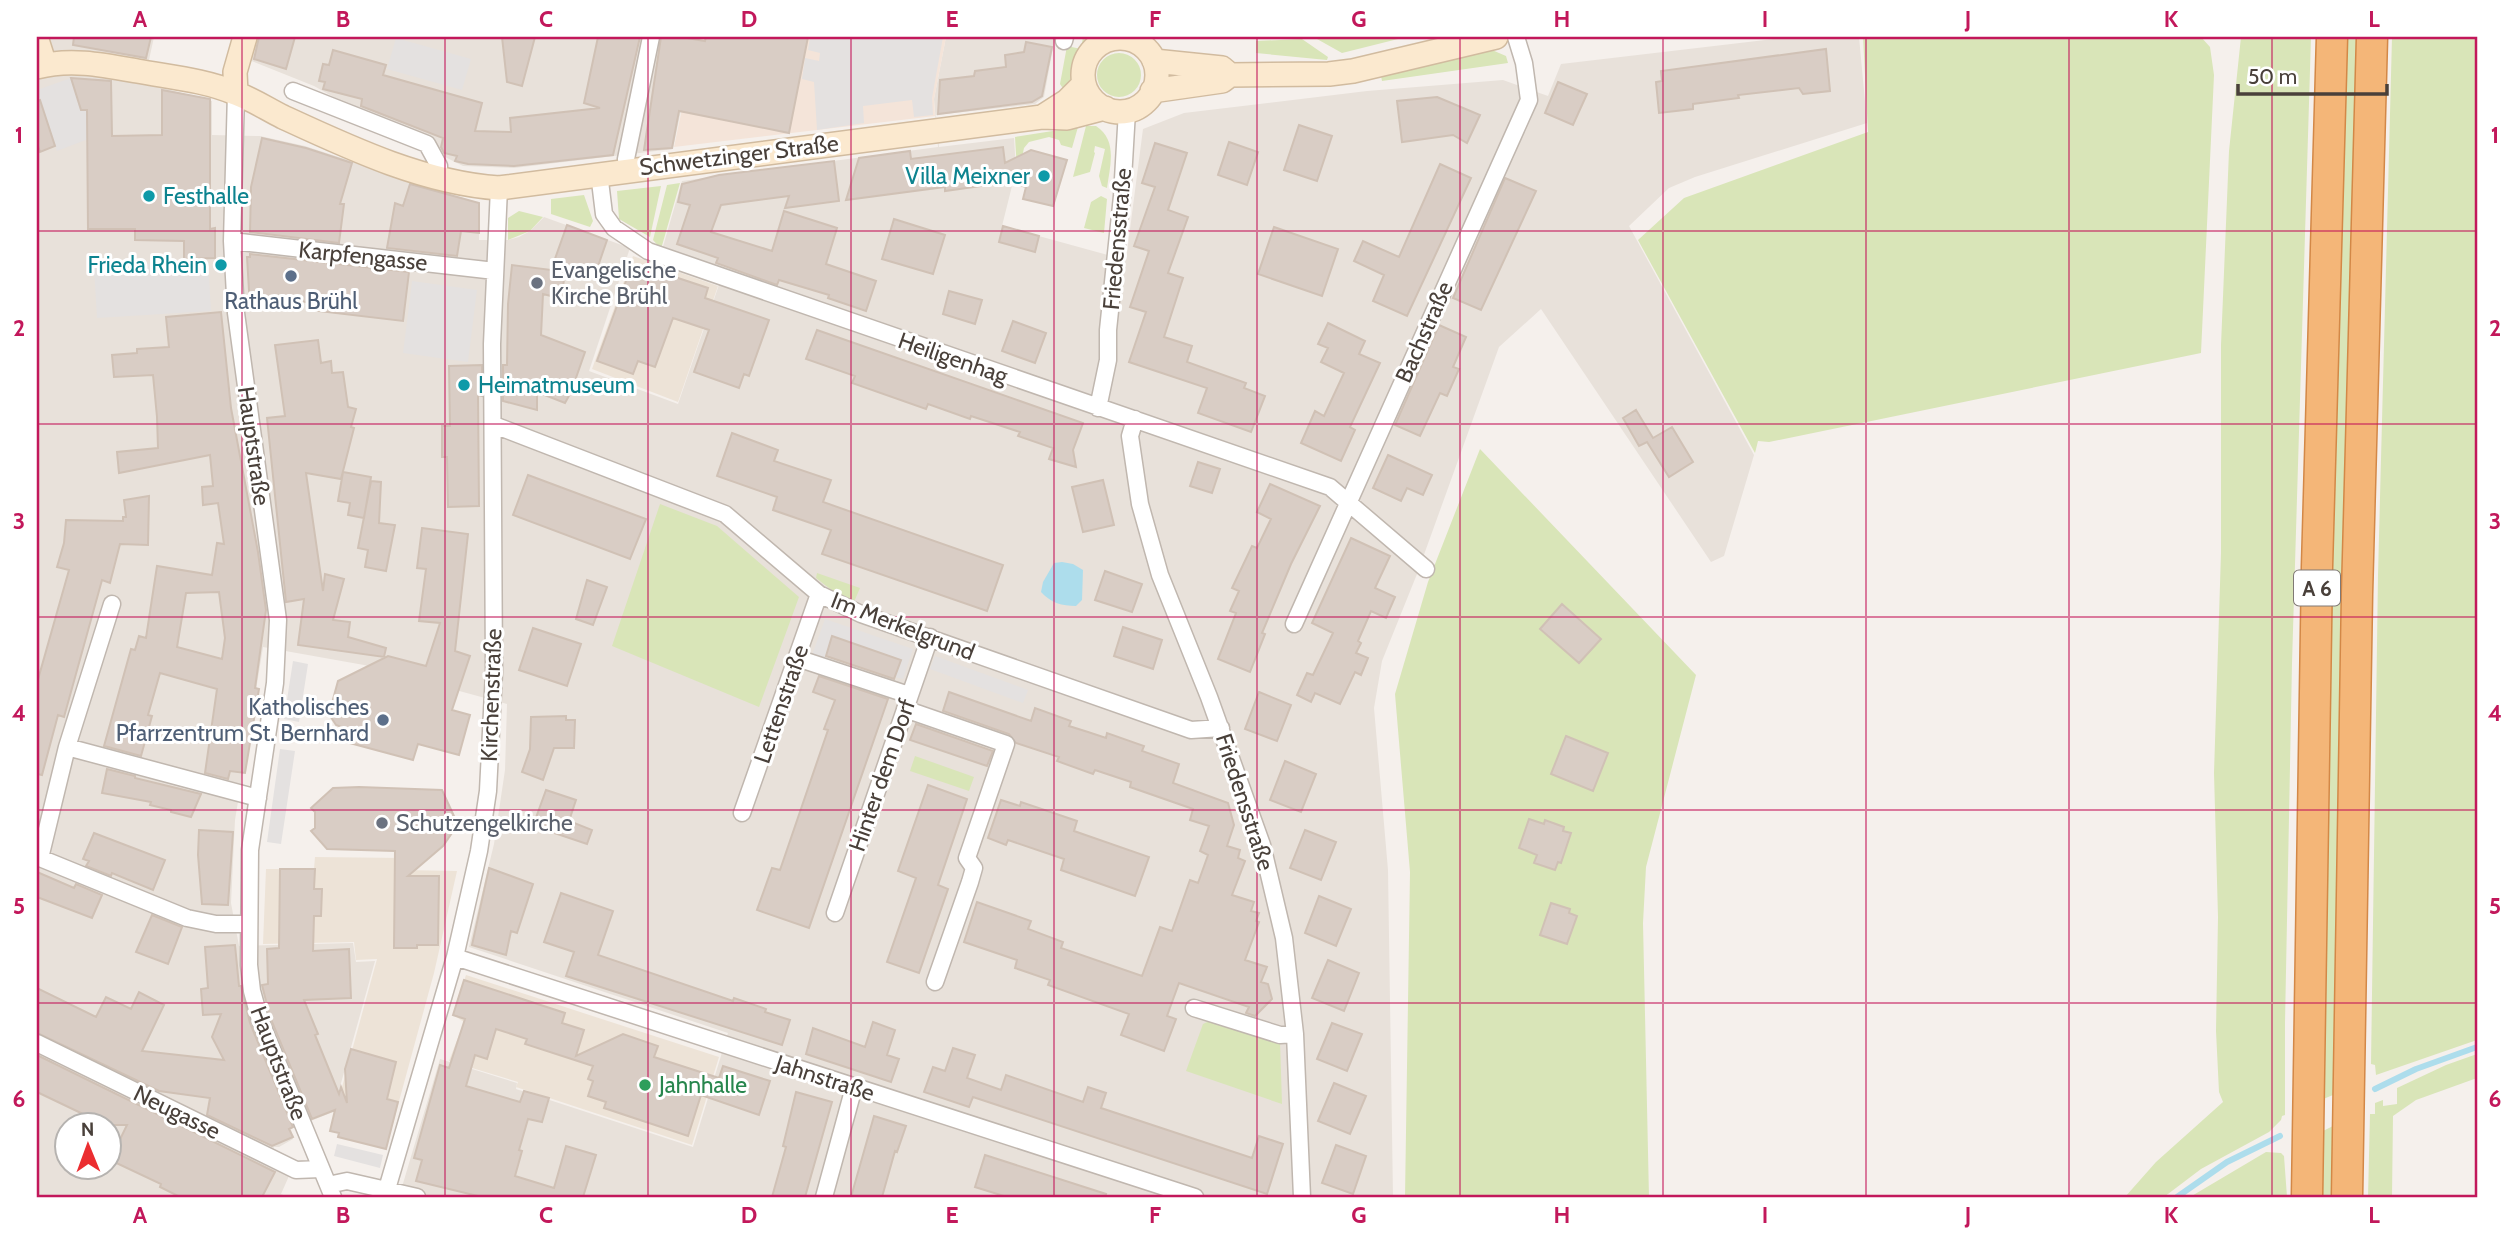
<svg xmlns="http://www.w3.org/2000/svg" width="2514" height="1234" font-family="Cabin,sans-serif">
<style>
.residential{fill:#e8e1da;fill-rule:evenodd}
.commercial{fill:#f4e4d9}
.education{fill:#ede3d7}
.green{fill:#d9e5b8}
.parking{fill:#e4e1e0}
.water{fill:#adddec}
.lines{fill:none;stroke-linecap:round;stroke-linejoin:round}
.stream{stroke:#adddec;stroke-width:6}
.building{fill:#d9cdc5;stroke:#d0c1b5;stroke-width:2;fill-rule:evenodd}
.street-casing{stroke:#c0b7af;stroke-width:19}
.secondary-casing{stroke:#d1bb9f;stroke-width:26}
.highway-casing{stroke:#d38847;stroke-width:33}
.street{stroke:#fff;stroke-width:16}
.secondary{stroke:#fbe9cf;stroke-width:23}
.highway{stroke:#f4b678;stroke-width:30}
.grid{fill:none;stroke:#c2185b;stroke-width:2;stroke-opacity:0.55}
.culture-dot{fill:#0f9aa8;stroke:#fff;stroke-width:2.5}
.service-dot{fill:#5c6f8a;stroke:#fff;stroke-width:2.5}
.worship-dot{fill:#6b7280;stroke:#fff;stroke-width:2.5}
.leisure-dot{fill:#2e9e5b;stroke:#fff;stroke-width:2.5}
.labels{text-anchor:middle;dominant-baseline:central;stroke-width:6;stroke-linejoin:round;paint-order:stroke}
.shield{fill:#fff;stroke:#807975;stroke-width:2}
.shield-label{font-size:21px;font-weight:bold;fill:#49403a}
.street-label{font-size:23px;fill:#49403a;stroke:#fff}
.culture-label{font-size:23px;fill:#0d838f;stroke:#fff;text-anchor:end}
.worship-label{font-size:23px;fill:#5b616d;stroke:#fff;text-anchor:start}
.service-label{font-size:23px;fill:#4e5e75;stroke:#fff}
.leisure-label{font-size:23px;fill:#27864d;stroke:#fff;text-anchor:start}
.neatline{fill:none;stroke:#c2185b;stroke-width:2.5}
.grid-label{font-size:23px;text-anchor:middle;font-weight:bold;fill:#c2185b}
</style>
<rect width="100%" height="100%" fill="#f5f0ec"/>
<path class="residential" d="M37 37H154L144 83 212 101V135L260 136 305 146 479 203V240H508L519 237 530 231 544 217 630 248 589 371 678 404 723 273 662 250 682 181 938 147 934 99 946 37H1055L1044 97 1035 104 936 115 939 147 1014 138 1016 170 1002 226 1126 260 1143 129 1184 113 1367 91 1503 80 1548 96 1561 64 1790 37H1859L1867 123 1695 177 1669 188 1629 226 1754 455 1724 556 1711 562 1541 309 1499 347 1417 574 1382 661 1374 708 1388 870 1393 1197H399L440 1059 517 1083 516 1089 693 1147 728 1033 469 947 494 844 505 770 507 704 364 665 263 647 235 820 231 903 239 946 353 943 356 962 375 961 333 1112 291 1129 293 1139 279 1147H274L268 1163 289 1176 281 1194 288 1197H37ZM66 1126H108V1168H66Z
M255 37H696L673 149 514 168 463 166 441 155 436 142 371 118 314 86 249 60Z"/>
<path class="commercial" d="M697 37H946L934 99 935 116 674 147Z"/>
<path class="education" d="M633 256 718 286 678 402 592 369Z
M315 857 403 858V870L457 871 434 973 386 1149 338 1137 339 1133 330 1131 377 959 356 960 354 942 263 944 266 869H314Z
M466 975 719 1057 692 1145 516 1087 518 1082 449 1061 464 1022 453 1015Z"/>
<path class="green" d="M1083 37H1095C1073 52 1079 71 1064 90L1060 84 1067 46 1081 49Z
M1317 37H1406L1342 53 1317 39Z
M1863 37H2201L2210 47 2214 75 2201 353 1769 442 1758 441 1755 453 1638 240 1684 198 1868 132Z
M2241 37H2311L2292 663 2285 1023V1115L2282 1116 2281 1120 2269 1132 2201 1169 2164 1197H2125L2156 1162 2223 1102 2219 1092 2216 1031 2218 917 2214 773 2221 553V345L2229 151Z
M2345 37H2357L2344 510 2333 1095 2321 1100 2331 555Z
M2392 37H2477V1040L2376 1075 2375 1065 2371 1064 2378 575Z
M1302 39 1328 57 1327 60 1256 53V41Z
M1492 50 1506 56 1508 63 1382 81 1381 76Z
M1097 75a22 22 0 1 1 44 0a22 22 0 1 1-44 0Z
M1086 126H1096C1118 140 1110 166 1107 188L1102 186 1099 176 1105 149 1095 146 1094 152 1095 153 1090 172 1073 177Z
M1078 127 1072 148 1061 145 1059 140 1049 137 1029 142 1024 148 1019 171 1017 170 1015 137Z
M680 183 661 249 653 240 667 185Z
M661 186 650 237 619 219 617 191Z
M584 195 593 221 590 227 551 214V199Z
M1101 196 1107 199 1104 233 1084 228 1091 202Z
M519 211 543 217 530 231 508 240V218Z
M1480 449 1696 675 1646 867 1643 923 1649 1197H1405L1410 872 1395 694 1428 582Z
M660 504 717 526 799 597 759 707 612 646Z
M817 573 860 588 854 602 834 592 816 578Z
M915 756 974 777 969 791 910 771Z
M1216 1018 1280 1041 1282 1104 1186 1071 1203 1024Z
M2477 1054V1078L2416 1100 2393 1116 2392 1197H2368L2370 1114H2375V1103L2383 1100V1106L2397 1104V1088L2446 1065Z
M2333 1126 2332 1197H2321V1132Z
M2266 1152 2281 1153 2284 1156 2287 1197H2190Z"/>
<path class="parking" d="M810 37H943L932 98 933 115 914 117 912 100 863 106 864 123 817 130 814 82 802 79 805 58 819 61 820 53 808 50Z
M396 38 471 59 462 90 387 69Z
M71 78 81 110H87L88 139 57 151 37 90Z
M208 260 211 311 97 318 94 267Z
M412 281 477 290 468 362 403 353Z
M825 619 913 649 903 679 895 677 900 660 832 636 823 662 811 658Z
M935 656 1028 690 1023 703 930 669Z
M293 661 308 664 299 722 284 719Z
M280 749 295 751 281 844 267 842Z
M337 1144 383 1155 380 1168 334 1156Z"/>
<path class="water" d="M1062 562 1073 564 1083 570 1082 600 1076 606C1062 606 1051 603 1041 592L1043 582 1054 563Z"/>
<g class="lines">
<path class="stream" d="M2375 1089 2416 1069 2477 1047
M2177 1197 2227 1162 2280 1136"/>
</g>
<path class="building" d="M74 37H151L146 58 73 45Z
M259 37H295L286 69 254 59Z
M502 37H535L522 86 507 82Z
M598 37H640L613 155 514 166 468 164 455 161 457 156 444 153 441 147 443 138 361 106 362 99 323 89 325 82 319 81 323 64 329 65 333 50 386 65 383 75 482 103 475 131 511 132 510 118 600 108 584 103Z
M661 37H681L705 41 706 37H808L789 133 679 111 672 148 644 150Z
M1026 42 1052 47 1042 96 1032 102 938 114 940 80 974 76 975 71 1006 67 1005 55 1024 52Z
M1826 49 1830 91 1803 94 1799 88 1738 95 1739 98 1693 104V109L1659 113 1656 82 1662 81 1661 71Z
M71 78 111 81 112 136 162 135V90L210 99V229L215 228V258L184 259V241L135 240V229H88L87 110H81Z
M1558 82 1587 94 1573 125 1545 113Z
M1437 97 1480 115 1467 143 1453 135 1402 142 1397 101Z
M40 100 55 146 40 152 37 143V101Z
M1299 125 1332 136 1317 181 1284 170Z
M262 138 306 148 352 163 340 204H344L339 243 250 232 251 187Z
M1229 142 1258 152 1247 185 1218 175Z
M1155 143 1187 153 1168 210 1188 217 1168 273 1183 278 1164 337 1192 346 1187 362 1246 383 1244 388 1265 396 1251 432 1198 413 1207 388 1129 362 1146 312 1130 307 1149 251 1134 246 1155 187 1142 183Z
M1003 147 1005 163 1031 150 1067 160 1053 206 1023 199 1026 187 1009 182 945 191V187L846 200 859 158 910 151 911 159Z
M834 161 839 201 785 208 789 196 721 205 711 232 772 251 784 211 837 228 826 264 876 281 866 311 828 298 829 295 779 280 777 285 716 263 718 258 677 244 690 205 678 202 682 184 719 175Z
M1440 164 1471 178 1407 316 1373 301 1384 275 1354 261 1363 241 1399 257Z
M1505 178 1536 191 1481 310 1453 298Z
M410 184 479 203V233L461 231 457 256 387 248 395 203 403 206Z
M894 219 945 235 933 274 882 259Z
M567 225 607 240 594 278 579 273 578 277 565 273 562 293H552L551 296 543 294 541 335 585 352 571 392 565 403 537 392V410L503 401V365H507L508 304 512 265 551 270Z
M1003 226 1039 236 1035 252 999 242Z
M1274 227 1338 249 1322 296 1258 274Z
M250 254 409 272 403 321 318 311 319 304 286 299 285 305 250 307 247 257H250Z
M630 270 651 278 654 270 708 288 705 298 769 320 749 376 744 374 739 388 694 372 709 330 673 318 655 367 638 361 633 374 597 361Z
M949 291 982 300 975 324 943 314Z
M221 312 231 408 258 552 266 610 255 688 259 689 245 773 230 771 228 779 205 773 217 689 160 673 148 715 152 716 141 756 104 746 131 649 135 650 139 636 146 638 157 566 212 575 217 543 224 544 218 503 203 505 202 487 213 486 210 455 119 473 117 452 158 448 157 417 153 375 114 377 112 355 137 353V349L169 347 166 317ZM219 592 225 638 222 659 177 647 186 593Z
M1013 321 1046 333 1035 363 1002 351Z
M1328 323 1365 341 1359 354 1380 363 1350 427 1355 430 1341 461 1301 443 1315 411 1324 416 1344 373 1321 362 1328 348 1318 344Z
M1439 325 1466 337 1453 367 1459 369 1447 396 1440 393 1420 436 1395 425Z
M817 330 1083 423 1073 450 1076 467 1049 459 1053 448 1018 436 1020 432 971 416 970 419 928 404 926 409 852 383 855 376 806 359Z
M318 340 321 363 331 361 332 373 343 372 348 407 356 409 351 427 354 428 341 479 306 473 323 591 325 574 344 579 333 620 350 622 348 637 386 648 384 657 298 645 304 599 286 602 267 418 285 416 275 345Z
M482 365V396L478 395 479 506 448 507 447 457H442V426H450L449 366Z
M1636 410 1653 438 1672 427 1693 462 1669 477 1647 442 1639 446 1623 418Z
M732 433 778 450 774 461 831 480 823 502 1003 565 987 611 822 554 831 530 773 510 777 497 717 476Z
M1388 455 1432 475 1423 495 1407 488 1401 501 1373 488Z
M1198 462 1220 469 1212 493 1190 486Z
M343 472 371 477 364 518 348 515 350 503 338 501Z
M528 475 646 519 630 559 513 515Z
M1103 480 1114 525 1083 532 1072 487Z
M371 481 381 482 379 523 395 525 386 571 365 567 368 550 358 548Z
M1270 484 1320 506 1291 564 1262 633 1265 634 1250 672 1218 659 1236 613 1230 611 1239 591 1232 588 1252 546 1257 548 1271 519 1257 512Z
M149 496 148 545 120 544 110 583 102 580 64 717 58 715 42 775 37 774V683L69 570 57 567 64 543 66 520 123 521V517H126L124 500Z
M422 528 468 534 455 651 470 656 452 710 470 715 459 755 418 744 413 760 346 742 350 730 336 725 329 714 338 681 388 656 426 666 440 623 419 621 426 569 417 568Z
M1351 538 1390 556 1375 588 1395 597 1386 618 1371 611 1358 641 1361 643 1356 653 1368 658 1361 675 1355 672 1340 704 1315 693 1311 702 1297 695 1307 673 1313 675 1333 633 1312 623Z
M1105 571 1142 584 1132 612 1095 600Z
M587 580 607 587 593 625 576 619Z
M1562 604 1601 639 1579 663 1540 629Z
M1123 627 1162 640 1153 669 1114 656Z
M533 628 581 644 567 686 519 670Z
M832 636 901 660 894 679 826 656Z
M819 676 888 699 809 928 757 910 772 868 780 870 828 730 824 729 835 700 813 692Z
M949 692 1031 721 1035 708 1071 721 1069 726 1088 732 1106 738 1107 733 1144 746 1142 751 1179 764 1173 783 1228 803 1234 825 1227 846 1240 850 1238 858 1245 861 1232 895 1254 902 1251 911 1259 913 1256 921 1259 922 1245 960 1267 967 1261 982 1268 984 1272 999 1255 1016 1246 1013 1249 1007 1179 983 1167 1016 1176 1019 1164 1051 1121 1035 1129 1014 1048 985 1050 980 1015 968 1017 960 964 942 977 902 1031 921 1028 929 1063 942 1061 948 1142 976 1160 927 1172 931 1190 880 1198 883 1208 855 1200 851 1209 826 1190 820 1193 809 1130 787 1131 782 1095 770 1093 774 1057 761 1059 757 1016 743 1009 734 943 711Z
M1259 692 1291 705 1277 741 1245 729Z
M566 716V720H575L574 748H554L543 780 522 772 530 749 531 717Z
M916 724 993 751 987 766 910 740Z
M1566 736 1608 753 1593 791 1551 774Z
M1285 761 1316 774 1301 812 1270 800Z
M107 769 135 776V778L201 794 191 817 171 812V810L150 805 151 802 102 793Z
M928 785 967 799 938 885 948 889 919 973 887 962 916 878 898 871Z
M359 787 442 790 454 816 443 822 454 830 443 846 408 876H439L438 945H417V948H394L395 851 327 849 311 831 315 828V812L311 808 333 788Z
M546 790 576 800 569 821 592 830 587 844 533 826Z
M1001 800 1020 806 1021 802 1077 821 1074 831 1149 857 1135 896 1061 870 1064 859 1008 840 1006 845 988 838Z
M1529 819 1544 824 1545 820 1564 827 1563 831 1571 833 1561 863 1558 862 1555 870 1534 863 1537 855 1519 848Z
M199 830 233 832 228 905 202 904 198 855Z
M1305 830 1336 842 1321 880 1290 868Z
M94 833 165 860 153 890 112 873 111 876 86 866 89 861 83 859Z
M489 868 533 884 517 933 511 931 506 955 472 945Z
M280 869H315L314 889H322L321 916H314L313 951 349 949 351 998 304 1000 318 1034 315 1035 339 1094 341 1087 347 1103 345 1069 351 1049 396 1062 387 1099 398 1102 386 1149 338 1137 339 1133 330 1131 335 1110 312 1119 270 1017 262 985 268 984 267 949 279 948Z
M37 872 74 888 76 884 102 895 92 918 37 897Z
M561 893 613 911 598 955 733 1001 734 998 766 1009 765 1012 790 1020 782 1045 566 976 574 952 544 942Z
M1319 896 1351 909 1336 946 1305 933Z
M1551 903 1570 909 1569 913 1577 916 1567 944 1540 935Z
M152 915 182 927 168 964 136 952Z
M235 945 239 986H241L250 1023 293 1127 289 1129 293 1137 272 1146 207 1115 210 1098 159 1091 37 1033V988L96 1017 106 997 131 1009 139 992 164 1005 142 1051 224 1060 212 1037 221 1014 203 1015 201 989 208 988 205 947Z
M1328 960 1359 973 1344 1011 1312 998Z
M464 980 565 1013 562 1023 584 1030 576 1056 623 1034 658 1046 654 1057 719 1078 723 1066 770 1081 759 1115 701 1095 688 1136 604 1108 606 1102 588 1096 593 1081 588 1079 593 1066 525 1044 527 1039 496 1029 487 1059 475 1055 466 1086 520 1102 524 1091 549 1098 542 1122 528 1119 519 1150 522 1151 515 1176 554 1188 566 1146 596 1155 583 1197H482L416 1181 422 1160 414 1158 440 1065 449 1068 465 1019 453 1015Z
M873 1022 895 1030 887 1055 899 1059 891 1082 806 1054 813 1028 865 1047Z
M1332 1023 1362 1034 1347 1071 1317 1059Z
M953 1048 975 1055 967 1078 1001 1090 1006 1075 1083 1102 1088 1087 1106 1093 1101 1108 1252 1158 1259 1136 1283 1144 1267 1194 973 1097 969 1107 924 1092 933 1067 945 1071Z
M37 1055 275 1172 262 1197H180L160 1187 161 1184 110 1160 127 1125H77L83 1114 37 1092Z
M1334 1083 1366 1096 1350 1134 1318 1121Z
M796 1092 832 1102 805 1197H772L786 1147 783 1146Z
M874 1116 906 1126 897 1152 895 1151 882 1197H851Z
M1336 1145 1366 1156 1353 1194 1322 1183Z
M985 1155 1106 1194 1105 1197H1007L975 1187Z"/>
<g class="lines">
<g class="street-casing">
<path id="street" d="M1142 37V46
M1119 38 1120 37
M1064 41 1065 37
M293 91 427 144 439 166 438 177
M236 93 232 241 236 313 278 620 275 683 250 850 249 965 252 991 260 1020 333 1197
M627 169 626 159 651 37
M599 173 604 214 614 228 648 251 1330 487 1426 569
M232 241 495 271
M1098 408 1108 360V330L1122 196 1127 111
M1135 419 1130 436 1140 504 1160 575 1209 697 1262 845 1284 938 1295 1034 1302 1197
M494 425 725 514 819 594 861 614 1191 730 1221 728
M1294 624 1529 100 1524 63 1516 37
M797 658 909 695
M905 709 1006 744 967 858 974 868 970 882 935 982
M67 747 112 604
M742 813 819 594
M835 913 930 637
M248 924H216L187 918 40 858 67 747 258 798
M455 957 1195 1197
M1194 1008 1280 1035 1295 1034
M37 1043 296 1170 321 1169
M328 1185 347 1181 417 1197
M387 1189 455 957 479 851 488 791 494 672 492 344 499 188
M824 1197 854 1087"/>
</g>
<g class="secondary-casing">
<path id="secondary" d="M1083 75a37 37 0 1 1 74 0a37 37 0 1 1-74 0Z
M37 40 45 65
M1154 61 1222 68 1229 74
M37 67C70 58 104 65 137 71 169 77 205 80 235 93 252 99 267 109 283 117 350 148 424 183 499 188L1042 117 1067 118 1105 108
M1152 91 1222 81 1230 75 1329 74 1353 71 1496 37
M236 93 235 72 245 37
M1042 117 1067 101 1084 84"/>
</g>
<g class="highway-casing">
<path id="highway" d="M2307 1197 2317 567 2332 37
M2347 1197 2357 594 2372 37"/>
</g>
<use href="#street" class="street"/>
<use href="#secondary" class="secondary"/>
<use href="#highway" class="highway"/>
</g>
<path class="grid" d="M242 37V1197M445 37V1197M648 37V1197M851 37V1197M1054 37V1197M1257 37V1197M1460 37V1197M1663 37V1197M1866 37V1197M2069 37V1197M2272 37V1197M37 231H2477M37 424H2477M37 617H2477M37 810H2477M37 1003H2477"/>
<g class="culture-dot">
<circle cx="1044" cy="176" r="7"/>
<circle cx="149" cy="196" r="7"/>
<circle cx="221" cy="265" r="7"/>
<circle cx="464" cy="385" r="7"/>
</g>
<g class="service-dot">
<circle cx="291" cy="276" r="7"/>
<circle cx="383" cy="720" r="7"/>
</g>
<g class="worship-dot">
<circle cx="537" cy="283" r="7"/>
<circle cx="382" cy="823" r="7"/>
</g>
<circle class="leisure-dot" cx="645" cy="1085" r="7"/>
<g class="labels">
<rect class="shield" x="2294" y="570.5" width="46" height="35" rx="5"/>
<g class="shield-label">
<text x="2317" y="588">A 6</text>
</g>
<g class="street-label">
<text transform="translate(739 155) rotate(-7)">Schwetzinger Straße</text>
<text transform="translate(1117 239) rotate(-85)">Friedensstraße</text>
<text transform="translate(363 256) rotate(6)">Karpfengasse</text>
<text transform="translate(1424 332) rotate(-66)">Bachstraße</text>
<text transform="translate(953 358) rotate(19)">Heiligenhag</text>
<text transform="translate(254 446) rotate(82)">Hauptstraße</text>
<text transform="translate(903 626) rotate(21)">Im Merkelgrund</text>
<text transform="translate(491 695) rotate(-88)">Kirchenstraße</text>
<text transform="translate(781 704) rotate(-71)">Lettenstraße</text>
<text transform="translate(882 775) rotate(-71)">Hinter dem Dorf</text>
<text transform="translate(1245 802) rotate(72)">Friedensstraße</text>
<text transform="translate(279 1063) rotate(69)">Hauptstraße</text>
<text transform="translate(825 1078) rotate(18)">Jahnstraße</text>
<text transform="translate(177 1112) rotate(26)">Neugasse</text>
</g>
<g class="culture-label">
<text x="1030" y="176">Villa Meixner</text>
<text x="163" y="196" text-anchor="start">Festhalle</text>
<text x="207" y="265">Frieda Rhein</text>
<text x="478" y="385" text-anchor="start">Heimatmuseum</text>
</g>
<g class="worship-label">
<text x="551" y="270">Evangelische<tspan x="551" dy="26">Kirche Brühl</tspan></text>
<text x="396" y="823">Schutzengelkirche</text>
</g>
<g class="service-label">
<text x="291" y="301">Rathaus Brühl</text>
<text x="369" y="707" text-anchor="end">Katholisches<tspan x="369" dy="26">Pfarrzentrum St. Bernhard</tspan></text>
</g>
<g class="leisure-label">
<text x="659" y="1085">Jahnhalle</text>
</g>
</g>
<rect width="2514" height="1234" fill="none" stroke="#ffffff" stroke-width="77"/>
<g transform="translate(88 1146) rotate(359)"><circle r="33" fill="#ffffff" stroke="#b6b3b0" stroke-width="2"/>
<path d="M0-5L12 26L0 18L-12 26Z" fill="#eb2d30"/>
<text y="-10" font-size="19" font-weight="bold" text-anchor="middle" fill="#49403a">N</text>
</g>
<path d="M2238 84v10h149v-10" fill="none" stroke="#49403a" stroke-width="3.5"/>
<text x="2248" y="84" font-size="21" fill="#49403a" stroke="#ffffff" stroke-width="5" paint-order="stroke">50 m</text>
<rect x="38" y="38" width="2438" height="1158" class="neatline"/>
<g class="grid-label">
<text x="140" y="27">A</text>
<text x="343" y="27">B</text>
<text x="546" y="27">C</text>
<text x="749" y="27">D</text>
<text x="952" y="27">E</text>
<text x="1155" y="27">F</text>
<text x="1359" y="27">G</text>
<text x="1562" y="27">H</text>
<text x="1765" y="27">I</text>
<text x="1968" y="27">J</text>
<text x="2171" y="27">K</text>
<text x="2374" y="27">L</text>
<text x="19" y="143">1</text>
<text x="2495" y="143">1</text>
<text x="19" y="336">2</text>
<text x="2495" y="336">2</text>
<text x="19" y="529">3</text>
<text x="2495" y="529">3</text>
<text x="19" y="721">4</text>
<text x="2495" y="721">4</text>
<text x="19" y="914">5</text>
<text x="2495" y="914">5</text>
<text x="19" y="1107">6</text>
<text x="2495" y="1107">6</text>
<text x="140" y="1223">A</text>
<text x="343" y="1223">B</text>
<text x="546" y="1223">C</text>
<text x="749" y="1223">D</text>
<text x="952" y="1223">E</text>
<text x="1155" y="1223">F</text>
<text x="1359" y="1223">G</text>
<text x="1562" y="1223">H</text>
<text x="1765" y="1223">I</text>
<text x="1968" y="1223">J</text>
<text x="2171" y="1223">K</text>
<text x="2374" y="1223">L</text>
</g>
</svg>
